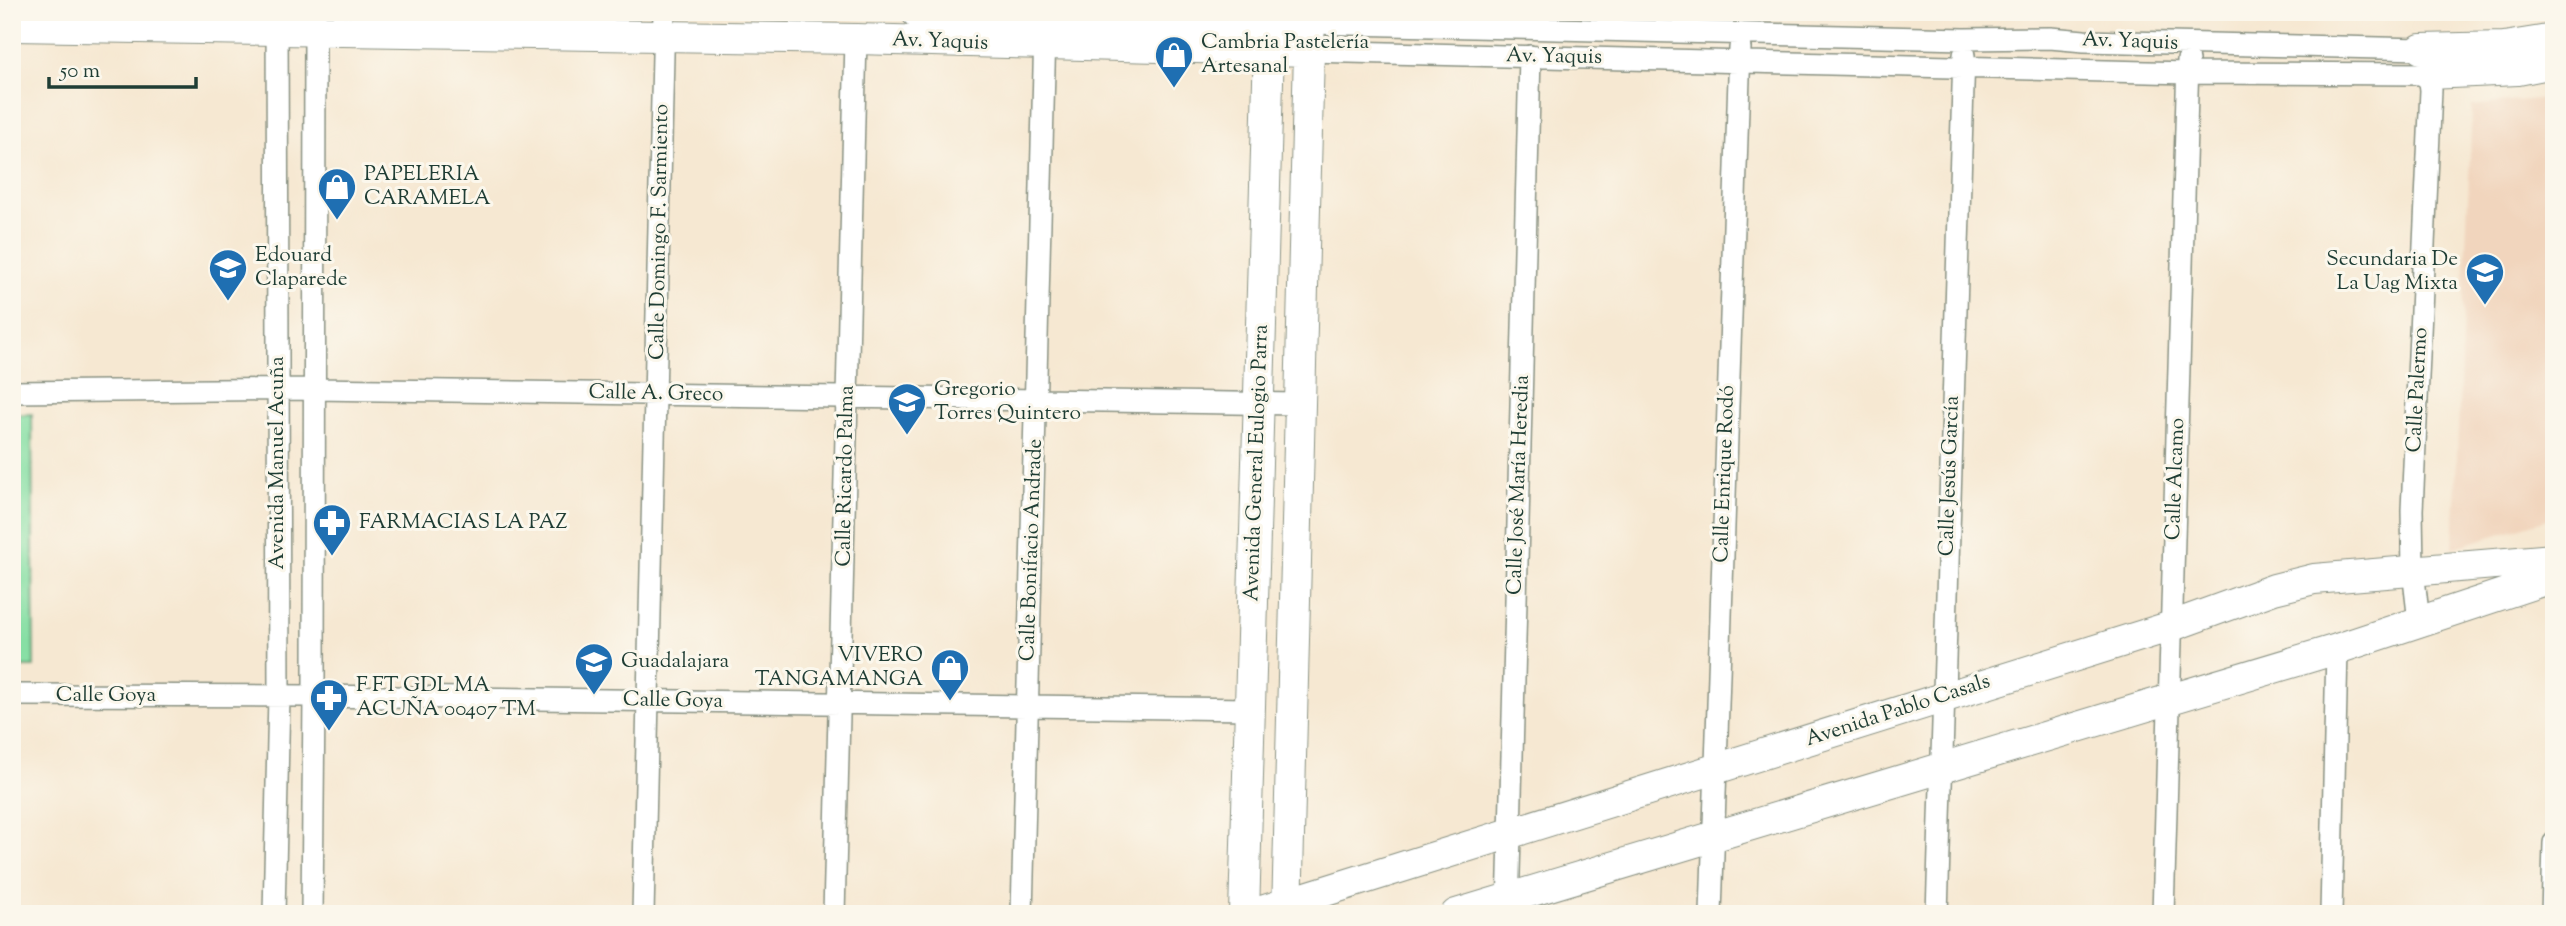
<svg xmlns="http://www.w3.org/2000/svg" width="2566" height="926" font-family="'Sorts Mill Goudy',serif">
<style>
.built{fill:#f1d5bd}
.green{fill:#87dfa4;stroke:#538e6c;stroke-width:2}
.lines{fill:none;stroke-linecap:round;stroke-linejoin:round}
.street-casing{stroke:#8a9283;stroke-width:24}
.secondary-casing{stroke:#8a9283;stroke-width:32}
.street{stroke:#fff;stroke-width:21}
.secondary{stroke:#fff;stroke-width:30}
.labels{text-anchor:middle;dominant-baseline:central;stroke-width:6;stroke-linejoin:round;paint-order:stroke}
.street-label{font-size:21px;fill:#1f3d34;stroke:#fbf7ec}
.poi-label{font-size:21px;fill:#1f3d34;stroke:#fbf7ec;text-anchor:start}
</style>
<rect width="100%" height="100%" fill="#fbf7ec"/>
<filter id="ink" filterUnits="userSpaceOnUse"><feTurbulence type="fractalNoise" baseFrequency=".0143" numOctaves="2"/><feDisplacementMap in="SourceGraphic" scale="14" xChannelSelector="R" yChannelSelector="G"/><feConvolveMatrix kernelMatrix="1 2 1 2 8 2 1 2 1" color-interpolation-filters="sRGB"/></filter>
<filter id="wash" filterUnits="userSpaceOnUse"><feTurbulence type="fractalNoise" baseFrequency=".00686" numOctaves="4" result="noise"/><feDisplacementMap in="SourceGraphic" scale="28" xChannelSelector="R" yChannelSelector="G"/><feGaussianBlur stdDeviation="1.57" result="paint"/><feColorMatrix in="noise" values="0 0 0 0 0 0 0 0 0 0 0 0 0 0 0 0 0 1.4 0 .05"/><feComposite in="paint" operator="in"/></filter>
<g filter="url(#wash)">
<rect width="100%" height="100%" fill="#f6e8d2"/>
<path class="built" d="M2554 97V517L2453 548 2472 106Z"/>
<path class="green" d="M32 414 34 667H12V415Z"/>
</g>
<g filter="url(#ink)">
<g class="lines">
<g class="street-casing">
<path id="street" d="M1310 23 1964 39 2050 38 2084 41 2421 49
M1309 51 2188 73 2429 74 2431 90 2412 510 2413 570 2419 622
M12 392 314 389 1300 404
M12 695 314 696 1250 709
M1508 912 1530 56
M274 914 279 696 277 12
M312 914 314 696 315 12
M643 914 664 12
M834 914 856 39
M1022 914 1045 31
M1711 914 1740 48
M1937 914 1964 55
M2163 914 2188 60
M2331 914 2337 649
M2552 914 2554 843"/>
</g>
<g class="secondary-casing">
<path id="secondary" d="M916 12 1288 23
M12 26 856 39 1309 51
M2421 49 2504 47 2554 39
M2429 74 2518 70 2554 63
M1244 914 1270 12
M1252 914 2172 626 2274 589 2314 579 2554 559
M1287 914 1310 12
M1456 914 2337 649 2554 577"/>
</g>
<use href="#street" class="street"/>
<use href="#secondary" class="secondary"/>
</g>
</g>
<defs>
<g id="shop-pin" transform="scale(2.0125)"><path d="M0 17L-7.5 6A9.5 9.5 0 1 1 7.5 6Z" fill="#1f6fb2" stroke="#fbf7ec"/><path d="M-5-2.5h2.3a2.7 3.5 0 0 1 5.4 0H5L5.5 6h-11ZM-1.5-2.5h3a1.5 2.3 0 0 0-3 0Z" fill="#fff"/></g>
<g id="school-pin" transform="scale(2.0125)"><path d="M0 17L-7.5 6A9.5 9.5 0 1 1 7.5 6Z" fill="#1f6fb2" stroke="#fbf7ec"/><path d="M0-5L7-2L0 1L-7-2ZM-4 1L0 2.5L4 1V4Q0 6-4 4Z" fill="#fff"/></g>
<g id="pharmacy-pin" transform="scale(2.0125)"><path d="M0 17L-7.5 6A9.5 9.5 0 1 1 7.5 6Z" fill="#1f6fb2" stroke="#fbf7ec"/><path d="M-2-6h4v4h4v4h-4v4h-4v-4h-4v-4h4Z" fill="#fff"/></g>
</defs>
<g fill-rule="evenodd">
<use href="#shop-pin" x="1174" y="55"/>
<use href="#shop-pin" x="337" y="187"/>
<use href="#school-pin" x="228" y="268"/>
<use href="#school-pin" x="2485" y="272"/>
<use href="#school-pin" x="907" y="402"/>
<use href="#pharmacy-pin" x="332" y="523"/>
<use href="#school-pin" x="594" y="662"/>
<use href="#shop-pin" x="950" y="668"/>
<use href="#pharmacy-pin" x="329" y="698"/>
</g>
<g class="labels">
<g class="street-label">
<text transform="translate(940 42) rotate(2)">Av. Yaquis</text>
<text transform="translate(2130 42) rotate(2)">Av. Yaquis</text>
<text transform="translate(1554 57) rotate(1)">Av. Yaquis</text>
<text transform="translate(660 232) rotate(-89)">Calle Domingo F. Sarmiento</text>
<text transform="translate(2418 390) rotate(-87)">Calle Palermo</text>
<text transform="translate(656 394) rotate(1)">Calle A. Greco</text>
<text transform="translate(278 463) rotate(-90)">Avenida Manuel Acuña</text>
<text transform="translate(1257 463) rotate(-88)">Avenida General Eulogio Parra</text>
<text transform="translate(1725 474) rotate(-88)">Calle Enrique Rodó</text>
<text transform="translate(846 476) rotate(-89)">Calle Ricardo Palma</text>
<text transform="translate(1950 476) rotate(-88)">Calle Jesús García</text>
<text transform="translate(2176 479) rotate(-88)">Calle Alcamo</text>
<text transform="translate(1519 485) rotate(-88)">Calle José María Heredia</text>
<text transform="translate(1032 550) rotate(-88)">Calle Bonifacio Andrade</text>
<text x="106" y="696">Calle Goya</text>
<text transform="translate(673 701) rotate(1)">Calle Goya</text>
<text transform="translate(1898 711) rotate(-18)">Avenida Pablo Casals</text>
</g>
<g class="poi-label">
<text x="1201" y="43">Cambria Pastelería<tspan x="1201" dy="24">Artesanal</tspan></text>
<text x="364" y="175">PAPELERIA<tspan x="364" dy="24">CARAMELA</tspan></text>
<text x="255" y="256">Edouard<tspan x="255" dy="24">Claparede</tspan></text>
<text x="2458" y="260" text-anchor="end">Secundaria De<tspan x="2458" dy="24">La Uag Mixta</tspan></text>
<text x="934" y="390">Gregorio<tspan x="934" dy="24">Torres Quintero</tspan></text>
<text x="359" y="523">FARMACIAS LA PAZ</text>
<text x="923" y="656" text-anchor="end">VIVERO<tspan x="923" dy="24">TANGAMANGA</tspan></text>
<text x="621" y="662">Guadalajara</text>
<text x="356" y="686">F FT GDL MA<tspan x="356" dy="24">ACUÑA 00407 TM</tspan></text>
</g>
</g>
<rect width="2566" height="926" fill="none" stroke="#fbf7ec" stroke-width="42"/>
<path d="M49 77v10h147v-10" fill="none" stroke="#1f3d34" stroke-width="3.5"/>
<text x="60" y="77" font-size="21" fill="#1f3d34" stroke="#fbf7ec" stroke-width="5" paint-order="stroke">50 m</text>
</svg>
